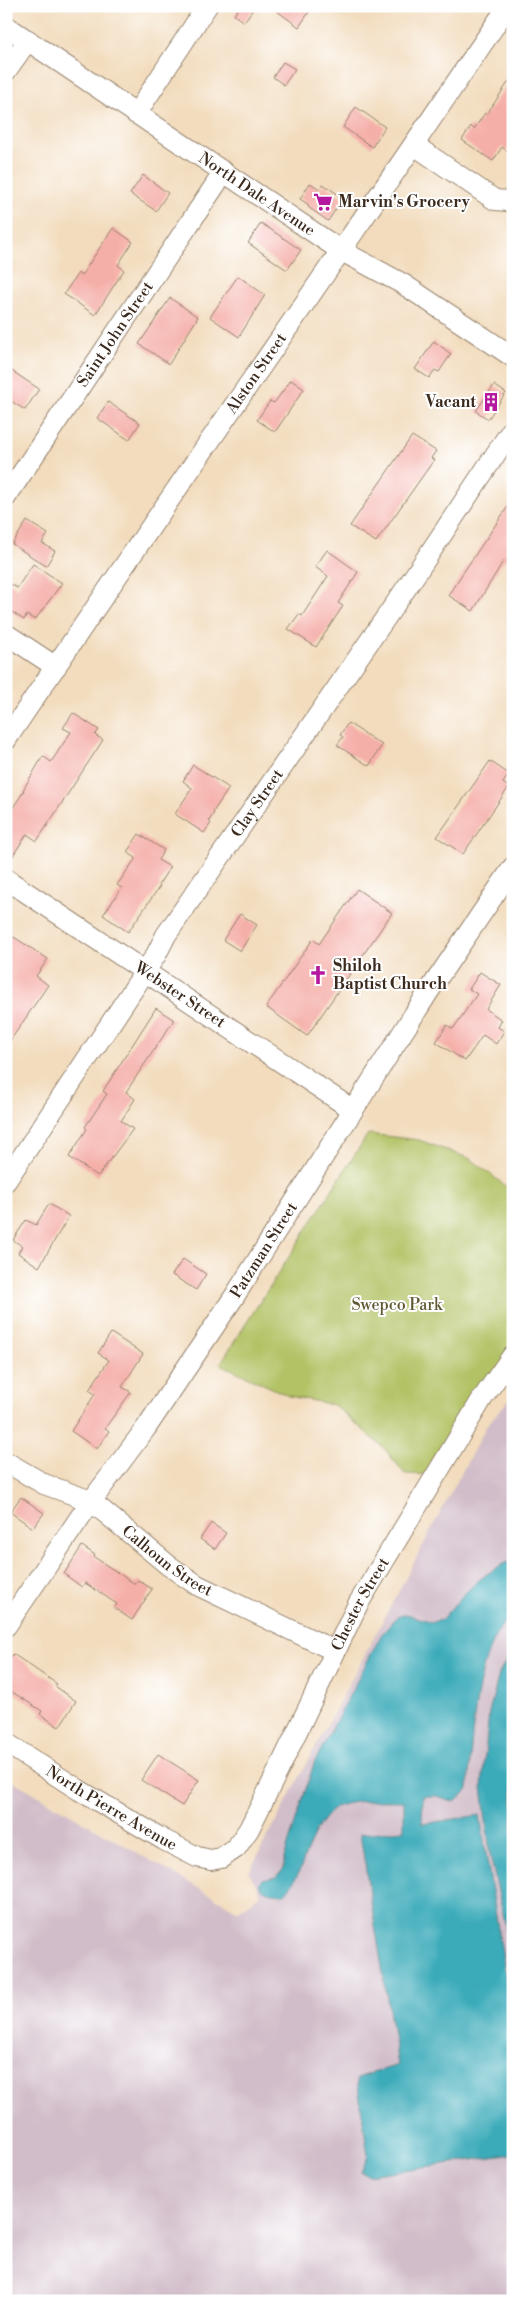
<svg xmlns="http://www.w3.org/2000/svg" width="519" height="2307" font-family="'Libre Bodoni',serif">
<style>
.industrial{fill:#d1bdc9}
.green{fill:#b2c265;stroke:#767642}
.water{fill:#3baab9;stroke:#3b6a6c}
.building{fill:#f5afa9}
.lines{fill:none;stroke-linecap:round;stroke-linejoin:round}
.minor-casing{stroke:#96836e;stroke-width:22}
.minor{stroke:#fff;stroke-width:20}
.labels{text-anchor:middle;dominant-baseline:central;stroke-width:4;stroke-linejoin:round;paint-order:stroke}
.street-label{font-size:16px;fill:#3b2a1e;stroke:#fff}
.poi-label{font-size:16px;font-weight:bold;fill:#3b2a1e;stroke:#fff;text-anchor:start}
.park-label{font-size:16px;fill:#5f5833;stroke:#fff}
</style>
<rect width="100%" height="100%" fill="#fff"/>
<filter id="ink" filterUnits="userSpaceOnUse"><feTurbulence type="fractalNoise" baseFrequency=".02" numOctaves="2"/><feDisplacementMap in="SourceGraphic" scale="10" xChannelSelector="R" yChannelSelector="G"/><feConvolveMatrix kernelMatrix="1 2 1 2 8 2 1 2 1" color-interpolation-filters="sRGB"/></filter>
<filter id="wash" filterUnits="userSpaceOnUse"><feTurbulence type="fractalNoise" baseFrequency=".0096" numOctaves="4" result="noise"/><feDisplacementMap in="SourceGraphic" scale="20" xChannelSelector="R" yChannelSelector="G"/><feGaussianBlur stdDeviation="1.12" result="paint"/><feColorMatrix in="noise" values="0 0 0 0 0 0 0 0 0 0 0 0 0 0 0 0 0 1.4 0 .05"/><feComposite in="paint" operator="in"/></filter>
<g filter="url(#wash)">
<rect width="100%" height="100%" fill="#f2dcbd"/>
<path class="industrial" d="M513 1395V2301H6V1777L238 1911 261 1894 249 1872 487 1425Z"/>
<path class="green" d="M368 1134 419 1140 471 1159 513 1192V1355L438 1475 405 1474 383 1447 334 1405 289 1396 220 1364Z"/>
<path class="water" d="M513 1560V1616C475 1638 471 1749 468 1790L455 1802 437 1796H423L422 1824 480 1815 513 2022V2154L369 2175 361 2172 368 2156 357 2078 398 2065 360 1834 404 1830V1801C387 1801 348 1799 335 1808 323 1816 314 1834 309 1846 300 1867 300 1877 284 1894 274 1893 263 1894 259 1884L262 1879 277 1877 284 1868V1858L314 1763 381 1635 397 1617 407 1614 432 1622 441 1620C464 1594 479 1574 513 1560Z
M513 1647V1959L490 1855 482 1787 489 1712 499 1674Z"/>
<g id="blocks">
<path class="building" d="M240 6H255L244 22 234 15Z
M270 6H313L299 27Z
M283 62 295 69 284 85 273 77Z
M513 75V143L507 151 502 147 493 161 462 140 471 126 474 129 485 113 487 114Z
M356 107 385 127 372 147 343 127Z
M143 175 168 193 156 211 130 194Z
M310 183 320 189 323 184 343 198 328 221 308 207 309 205 300 199Z
M261 223 301 250 287 270 248 243Z
M113 228 133 242 118 265 124 270 95 315 64 294 78 273 81 276Z
M238 276 265 295 239 337 210 317Z
M170 298 198 317 169 364 139 344Z
M434 341 451 354 439 372 435 370 429 378 415 369Z
M6 367 39 389 25 410 6 398Z
M291 380 304 389 275 432 257 420 270 401 274 403Z
M494 385 506 393 488 419 476 411Z
M108 402 140 423 129 440 97 418Z
M412 436 436 451 431 458 434 460 376 542 350 526Z
M513 499V551L506 562 504 560 473 611 448 595Z
M27 521 48 534 42 543 55 551 46 566 12 544Z
M327 550 358 572 338 603 343 606 316 647 288 629 299 614 302 616 328 576 315 567Z
M33 564 62 583 35 620 27 615 24 620 6 608V581L17 588Z
M73 713 99 730 95 735 103 740 37 841 27 834 6 866V818L24 791 23 790 43 756 51 762 71 732 63 728Z
M348 723 382 745 369 766 337 745 343 737 340 735Z
M490 761 509 774 503 783 509 787 463 854 437 837Z
M193 765 229 788 213 812 214 813 209 821 211 823 204 833 175 814 192 788 183 781Z
M139 834 164 850 158 860 170 867 159 884 160 886 128 932 103 915 122 888 117 885 136 858 127 852Z
M357 889 392 913 307 1036 266 1007 313 939 319 944Z
M240 914 257 925 240 951 223 940Z
M6 932 48 959 36 976 48 985 6 1047Z
M480 972 501 985 486 1009 502 1020 498 1027 504 1031 496 1044 483 1035 465 1061 436 1042 447 1025 453 1029 477 994 469 989Z
M156 1008 174 1020 126 1092 135 1099 121 1121 133 1129 98 1176 69 1157 87 1129 85 1127 107 1094 103 1091Z
M49 1204 69 1216 39 1267 18 1253 22 1246 13 1240 26 1220 36 1225Z
M183 1259 206 1274 196 1290 172 1275Z
M111 1333 143 1354 122 1387 131 1392 105 1428 109 1431 97 1449 71 1431 95 1394 89 1390 109 1360 98 1353Z
M21 1497 44 1513 33 1528 10 1512Z
M211 1523 226 1533 215 1549 200 1539Z
M82 1546 95 1555 94 1557 135 1584 138 1580 152 1589 132 1620 114 1608 117 1604 85 1583 82 1587 64 1574Z
M13 1654 57 1684 55 1686 76 1701 59 1727 40 1714 42 1711 6 1688V1665Z
M158 1754 199 1780 182 1806 141 1780Z"/>
</g>
</g>
<g filter="url(#ink)">
<use href="#blocks" fill-opacity="0" stroke="#96836e" stroke-width="1"/>
<g class="lines">
<g class="minor-casing">
<g id="minor">
<path id="s1" d="M6 26 340 250 403 284 513 357"/>
<path d="M6 71 28 40"/>
<path d="M136 114 207 6"/>
<path d="M414 145 495 200 508 201 513 199"/>
<path id="s2" d="M6 497 224 172"/>
<path d="M6 634 56 667"/>
<path id="s3" d="M6 740C171 494 342 252 508 6"/>
<path id="s4" d="M6 879 353 1110"/>
<path id="s5" d="M6 1181 156 955 166 935 407 587 513 428"/>
<path id="s6" d="M6 1462 44 1484 91 1501 168 1565 197 1585 335 1651"/>
<path id="s7" d="M6 1626 87 1507 146 1428 234 1297 429 991 513 867"/>
<path id="s8" d="M6 1743 79 1790 164 1840 197 1857 211 1860 221 1858 236 1848 249 1829 280 1767 358 1604 482 1399 513 1355"/>
</g>
</g>
<use href="#minor" class="minor"/>
</g>
</g>
<defs>
<g id="supermarket-bare" transform="scale(1.5)"><path d="M-6-5.5h2.5l.6 2H6L4.5 2H-2.5L-4.4-4H-6ZM-1.5 3.2a1.3 1.3 0 1 0 .1 0ZM3 3.2a1.3 1.3 0 1 0 .1 0Z" fill="#b5179e" stroke="#fff" stroke-width="2.5" paint-order="stroke"/></g>
<g id="building-bare" transform="scale(1.5)"><path d="M-4-6H4V6H1V3H-1V6H-4ZM-2.5-4.3h1.7v1.8h-1.7ZM.8-4.3h1.7v1.8H.8ZM-2.5-1h1.7V.8h-1.7ZM.8-1h1.7V.8H.8Z" fill="#b5179e" stroke="#fff" stroke-width="2.5" paint-order="stroke"/></g>
<g id="church-bare" transform="scale(1.5)"><path d="M-1.2-6h2.4v3.5h3.3v2.4h-3.3V6h-2.4V-.1h-3.3v-2.4h3.3Z" fill="#b5179e" stroke="#fff" stroke-width="2.5" paint-order="stroke"/></g>
</defs>
<g fill-rule="evenodd">
<use href="#supermarket-bare" x="323" y="202"/>
<use href="#building-bare" x="491" y="402"/>
<use href="#church-bare" x="318" y="975"/>
</g>
<g class="labels">
<g class="street-label">
<text stroke="none"><textPath href="#s1" startOffset="302">North Dale Avenue</textPath></text>
<text stroke="none"><textPath href="#s2" startOffset="196">Saint John Street</textPath></text>
<text stroke="none"><textPath href="#s3" startOffset="444">Alston Street</textPath></text>
<text stroke="none"><textPath href="#s5" startOffset="454">Clay Street</textPath></text>
<text stroke="none"><textPath href="#s4" startOffset="209">Webster Street</textPath></text>
<text stroke="none"><textPath href="#s7" startOffset="456">Patzman Street</textPath></text>
<text stroke="none"><textPath href="#s6" startOffset="191">Calhoun Street</textPath></text>
<text stroke="none"><textPath href="#s8" startOffset="539">Chester Street</textPath></text>
<text stroke="none"><textPath href="#s8" startOffset="124">North Pierre Avenue</textPath></text>
</g>
<g class="poi-label">
<text x="338" y="202">Marvin's Grocery</text>
<text x="476" y="402" text-anchor="end">Vacant</text>
<text x="333" y="966">Shiloh<tspan x="333" dy="18">Baptist Church</tspan></text>
</g>
<g class="park-label">
<text x="397" y="1305">Swepco Park</text>
</g>
</g>
<rect width="519" height="2307" fill="none" stroke="#fff" stroke-width="25"/>
</svg>
